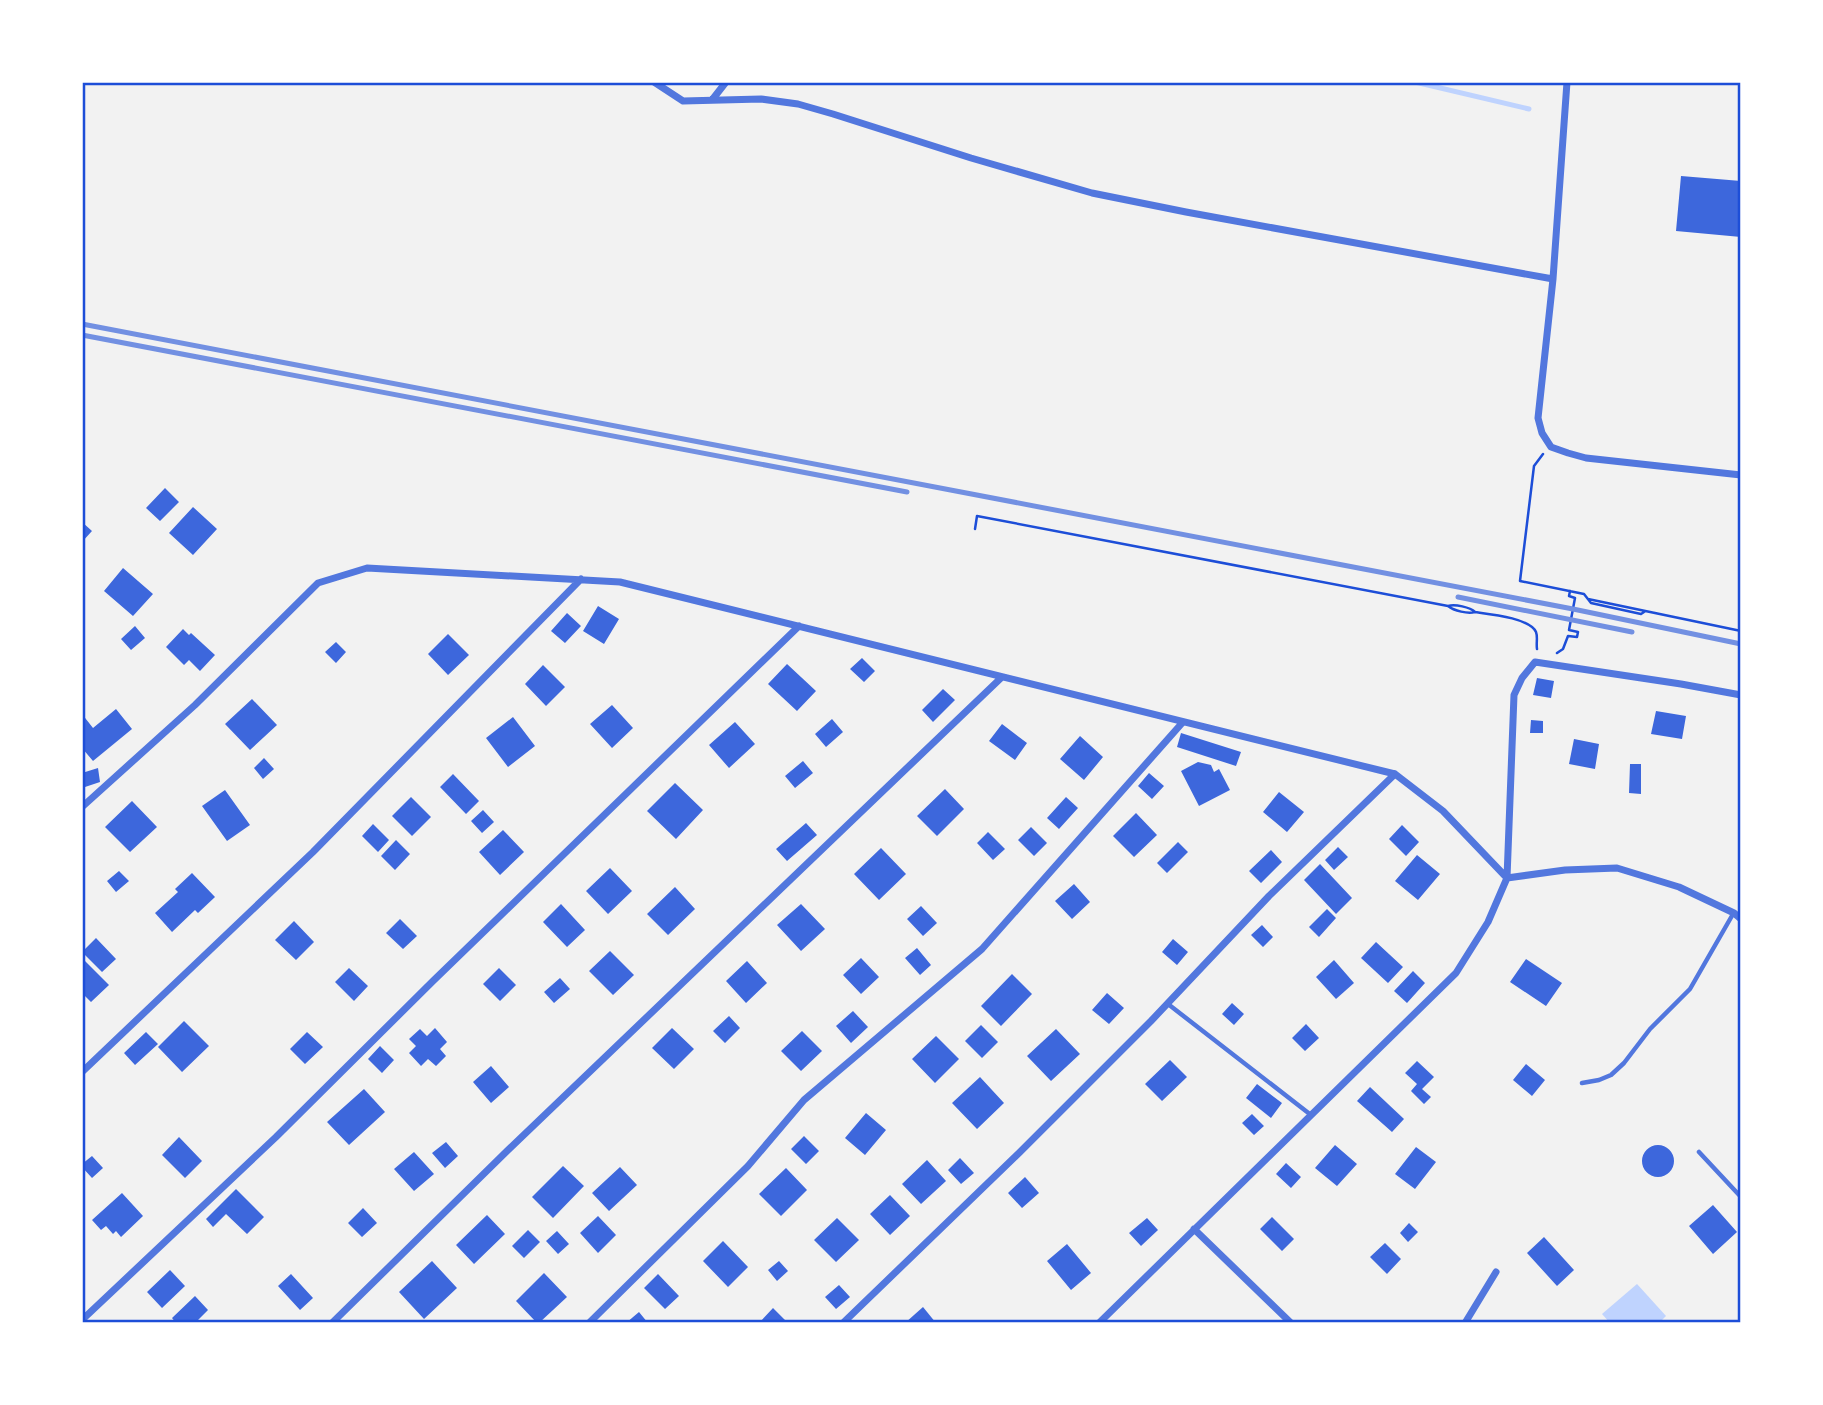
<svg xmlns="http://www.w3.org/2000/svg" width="1823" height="1405" font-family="Ubuntu,sans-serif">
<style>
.water{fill:#bfd3fe}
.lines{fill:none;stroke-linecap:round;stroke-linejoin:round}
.stream{stroke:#bfd3fe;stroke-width:5}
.building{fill:#3d67dc}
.path{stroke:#1d4ed8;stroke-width:2.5}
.service{stroke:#5277de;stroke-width:4.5}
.minor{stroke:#5277de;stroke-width:7}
.rail{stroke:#7290e2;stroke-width:5}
.neatline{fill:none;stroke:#1d4ed8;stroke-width:2.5}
</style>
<rect width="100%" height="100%" fill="#f2f2f2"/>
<path class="water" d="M1637 1284 1666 1316 1659 1323H1610L1602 1314Z"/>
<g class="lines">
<path class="stream" d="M1415 82 1529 109"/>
</g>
<path class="building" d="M1681 176 1741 181V237L1676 231Z
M165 488 179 502 160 521 146 508Z
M193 507 217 529 193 555 169 533Z
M82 522 92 531 82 542Z
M123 568 153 594 133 616 104 591Z
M598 606 619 619 604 644 583 631Z
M567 613 581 626 565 643 551 631Z
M135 626 145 638 131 650 121 639Z
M183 629 189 635 191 633 215 655 200 671 189 660 184 665 166 647Z
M448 634 469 655 448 675 428 654Z
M336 642 346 652 336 663 325 652Z
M862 658 875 671 864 682 850 669Z
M787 664 816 691 797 711 768 684Z
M543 665 565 687 546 706 525 684Z
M1537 678 1554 681 1551 698 1533 695Z
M943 689 955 700 933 722 922 710Z
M252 699 277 725 250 750 225 724Z
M612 705 633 728 612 748 590 724Z
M116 709 132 729 93 761 82 748V714L93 728Z
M1656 711 1686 716 1682 739 1651 734Z
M513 717 535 746 508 767 486 738Z
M832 719 843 732 826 747 815 734Z
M1531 720 1543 721V733H1530Z
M735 722 755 744 729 768 709 745Z
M1002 724 1027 743 1015 760 989 741Z
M1181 733 1241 752 1236 766 1177 747Z
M1080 736 1103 757 1084 780 1060 759Z
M1574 739 1599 744 1595 769 1569 764Z
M264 758 274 769 263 779 254 768Z
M803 761 813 773 795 788 785 776Z
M1198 762 1211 765 1214 772 1219 769 1230 790 1199 806 1181 771Z
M1630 764H1641V794L1629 793Z
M98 768 100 782 82 788V773Z
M1149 773 1164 786 1152 799 1138 786Z
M453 774 479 801 466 814 440 787Z
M675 783 703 810 676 839 647 811Z
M945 789 964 809 937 836 917 816Z
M225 790 250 825 227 841 202 806Z
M1279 792 1304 812 1287 832 1263 812Z
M411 797 431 817 412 836 392 816Z
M1066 797 1078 808 1059 829 1047 818Z
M132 801 157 827 130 852 105 827Z
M483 810 494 822 482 833 471 821Z
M1136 813 1157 835 1134 857 1113 836Z
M806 823 817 835 787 861 776 849Z
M373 824 389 840 378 852 362 836Z
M1402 825 1419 842 1406 856 1389 839Z
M1031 827 1047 843 1034 856 1018 840Z
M503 830 524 852 500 875 479 852Z
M988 832 1005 849 993 860 977 843Z
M396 840 410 854 395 870 381 856Z
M1178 842 1188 852 1167 873 1157 863Z
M1338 847 1348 857 1334 870 1325 860Z
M881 848 906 874 879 900 854 874Z
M1271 850 1282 862 1261 883 1249 871Z
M1417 855 1440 874 1418 900 1395 881Z
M1320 864 1352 898 1336 914 1304 880Z
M610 868 632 891 608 914 586 891Z
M119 871 129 881 116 892 107 881Z
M192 873 215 897 198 913 195 910 172 932 155 913 178 892 175 889Z
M1074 884 1090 902 1072 919 1055 901Z
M675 887 695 909 668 935 647 914Z
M561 904 585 930 567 947 543 922Z
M801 904 825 929 801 951 777 925Z
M921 906 937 923 923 936 907 919Z
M1327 909 1336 918 1319 937 1309 927Z
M400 919 417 936 403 949 386 933Z
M294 921 314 942 296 960 275 940Z
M1262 925 1273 937 1263 947 1251 935Z
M96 938 116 959 102 972 82 952Z
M1173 939 1188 952 1177 965 1162 952Z
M1376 942 1403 967 1388 983 1361 958Z
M917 948 931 965 920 975 905 958Z
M610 951 634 975 613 995 589 971Z
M82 958 109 985 91 1002 84 995 82 997Z
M861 958 879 977 861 994 843 975Z
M1526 959 1562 983 1546 1006 1510 982Z
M1334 960 1354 983 1336 999 1316 977Z
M747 961 767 983 746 1003 726 981Z
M349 968 368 986 354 1001 335 982Z
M499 968 516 985 500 1001 483 984Z
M1413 971 1425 983 1407 1003 1394 991Z
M1012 974 1032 994 1001 1026 981 1006Z
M560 978 570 989 554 1003 544 992Z
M1107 993 1124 1008 1109 1024 1092 1010Z
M1232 1003 1244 1014 1234 1025 1222 1014Z
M853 1011 868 1027 851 1043 836 1026Z
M729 1016 740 1028 725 1043 713 1031Z
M184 1021 209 1046 182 1072 158 1047Z
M1306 1024 1319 1038 1305 1051 1292 1038Z
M981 1025 998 1042 982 1058 965 1041Z
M435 1028 447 1042 440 1049 446 1056 436 1066 428 1059 421 1066 409 1053 416 1046 409 1039 420 1029 427 1036Z
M672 1028 694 1049 674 1069 652 1048Z
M1056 1029 1080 1054 1051 1081 1027 1056Z
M802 1031 822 1051 801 1071 781 1051Z
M146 1032 158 1044 135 1065 124 1053Z
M307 1032 323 1047 305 1064 290 1049Z
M936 1036 959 1059 935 1083 912 1059Z
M380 1046 394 1060 382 1073 368 1059Z
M1170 1060 1187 1077 1162 1101 1145 1084Z
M1417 1061 1434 1077 1422 1089 1431 1097 1424 1104 1411 1091 1417 1084 1405 1073Z
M1526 1064 1545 1080 1532 1096 1513 1080Z
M491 1066 509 1087 491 1103 473 1082Z
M980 1077 1004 1103 977 1129 952 1103Z
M1257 1084 1282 1103 1271 1118 1246 1098Z
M1370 1087 1404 1119 1392 1132 1357 1101Z
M364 1089 385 1112 349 1145 327 1122Z
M866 1113 886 1130 865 1155 845 1138Z
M1252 1114 1264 1126 1254 1135 1242 1123Z
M804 1136 819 1151 806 1164 791 1149Z
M179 1137 202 1161 185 1178 162 1155Z
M446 1142 458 1156 445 1168 432 1153Z
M1642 1161a16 16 0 1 1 32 0a16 16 0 1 1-32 0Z
M1335 1145 1357 1164 1337 1186 1315 1168Z
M1416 1147 1436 1162 1415 1189 1395 1174Z
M414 1152 434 1174 414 1191 394 1169Z
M92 1156 103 1168 92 1178 82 1167V1164Z
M960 1158 974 1173 961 1184 948 1170Z
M927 1160 946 1181 921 1204 902 1184Z
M1286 1163 1301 1177 1291 1188 1276 1174Z
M563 1166 584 1186 553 1218 532 1197Z
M620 1167 637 1185 609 1211 592 1193Z
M786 1168 807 1190 781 1216 759 1194Z
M1025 1177 1039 1193 1022 1208 1008 1193Z
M236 1189 264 1217 247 1234 226 1214 213 1227 206 1219Z
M122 1193 143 1216 121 1237 116 1231 113 1234 106 1226 101 1230 92 1220Z
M890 1195 910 1216 890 1235 870 1214Z
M1713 1205 1737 1232 1713 1254 1689 1226Z
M363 1208 377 1223 362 1237 348 1223Z
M487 1215 505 1234 474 1264 456 1245Z
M598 1216 616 1235 598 1253 580 1233Z
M1272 1217 1294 1239 1282 1251 1260 1229Z
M837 1218 859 1240 836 1262 814 1240Z
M1147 1218 1158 1230 1141 1246 1129 1233Z
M1409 1223 1418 1232 1408 1242 1400 1233Z
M528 1230 540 1242 524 1258 512 1246Z
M557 1231 569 1244 558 1254 546 1241Z
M1544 1237 1574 1270 1557 1286 1527 1253Z
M723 1241 748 1267 728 1287 703 1261Z
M1385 1243 1401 1259 1387 1274 1370 1257Z
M1067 1244 1091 1273 1071 1290 1047 1261Z
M432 1261 457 1288 424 1319 399 1292Z
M779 1261 788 1271 777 1281 768 1270Z
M170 1270 185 1286 162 1308 147 1292Z
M544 1273 567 1297 539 1323H537L516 1301Z
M291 1274 313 1298 300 1310 278 1286Z
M658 1274 679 1296 665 1309 644 1288Z
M839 1285 850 1297 836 1309 825 1297Z
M195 1296 208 1310 195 1323H176L172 1318Z
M923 1307 936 1323H905Z
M773 1308 788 1323H759Z
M639 1312 648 1323H626Z"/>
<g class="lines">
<path class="path" d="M1543 454 1534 466 1520 581 1584 594 1591 603 1641 614 1644 612
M975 529 977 516 1448 606C1455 604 1470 607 1475 612
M1588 599 1741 631
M1448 606C1454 611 1468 614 1475 612 1489 614 1530 618 1536 632 1538 637 1536 643 1537 649
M1557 653 1563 649 1568 636 1577 637 1578 632 1569 630 1575 598 1569 596 1570 591"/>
<path class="service" d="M1168 1004 1311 1115
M1582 1083 1599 1080 1611 1075 1624 1063 1650 1029 1690 989 1733 914
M1699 1152 1741 1197"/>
<path class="minor" d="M654 82 683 101 761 99 798 104 833 114 971 158 1092 193 1186 212 1553 279
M1567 82 1553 279 1538 418 1542 433 1551 447 1568 453 1586 458 1741 475
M712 100 726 82
M82 807 195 705 318 583 367 568 620 582 1395 774 1443 811 1507 878
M1507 878 1565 870 1617 868 1679 887 1734 913 1741 919
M82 1072 313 852 581 579
M1194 1229 1291 1323
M82 1320 276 1137 433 981 799 626
M332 1323 507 1151 1002 677
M589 1323 748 1166 804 1100 982 949 1183 722
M843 1323 1020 1152 1151 1021 1269 896 1395 774
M1099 1323 1456 973 1488 922 1507 878 1514 695 1522 678 1535 662 1681 684 1741 695
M1465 1323 1496 1272"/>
<path class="rail" d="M82 324 1573 609 1741 644
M82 335 907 492
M1458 597 1632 632"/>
</g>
<rect width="1823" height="1405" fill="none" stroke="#ffffff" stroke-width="168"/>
<rect x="84" y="84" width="1655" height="1237" class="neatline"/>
</svg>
